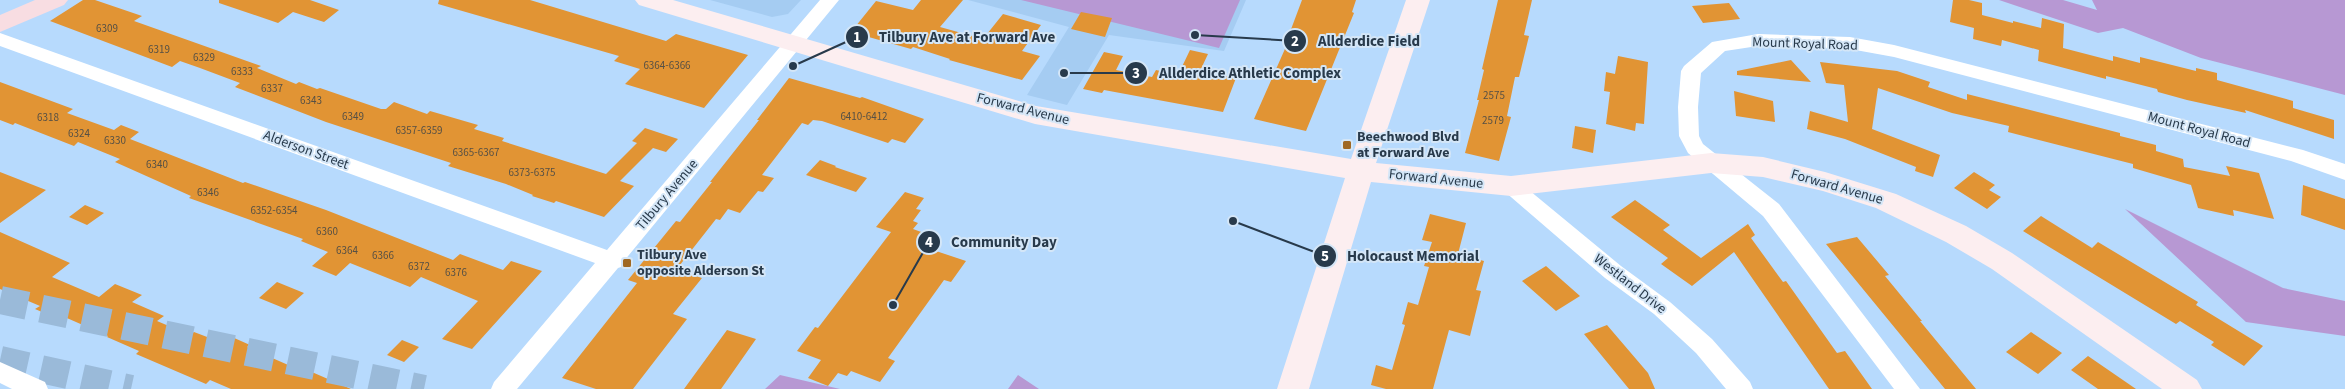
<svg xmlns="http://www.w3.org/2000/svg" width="2345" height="389" font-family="'Source Sans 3',sans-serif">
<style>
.built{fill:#a5ccf2}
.green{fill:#b798d3}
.building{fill:#e19434}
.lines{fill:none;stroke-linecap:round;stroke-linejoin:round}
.highway-tunnel{stroke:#9abad9;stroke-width:28;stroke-dasharray:28 14;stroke-linecap:butt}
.street{fill:#fff;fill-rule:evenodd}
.secondary{fill:#fceef0;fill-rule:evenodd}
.primary{fill:#f8dde2;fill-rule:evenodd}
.poi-dot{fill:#9f6823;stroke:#d4e6f7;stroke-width:2}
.labels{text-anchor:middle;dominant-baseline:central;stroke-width:4;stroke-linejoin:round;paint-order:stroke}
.number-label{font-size:11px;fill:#565045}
.street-label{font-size:14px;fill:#283a4b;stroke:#d4e6f7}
.poi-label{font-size:14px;font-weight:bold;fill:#283a4b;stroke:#d4e6f7;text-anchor:start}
.leader{fill:none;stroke:#283a4b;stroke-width:2}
.callout-dot{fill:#283a4b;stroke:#d4e6f7;stroke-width:2}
.mark-label{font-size:15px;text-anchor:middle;font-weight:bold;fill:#fff}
.callout-label{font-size:15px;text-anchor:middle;font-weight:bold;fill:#283a4b;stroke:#d4e6f7;stroke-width:4;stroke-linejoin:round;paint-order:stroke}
</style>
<rect width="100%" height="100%" fill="#b7dafd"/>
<path class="built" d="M710 0H801L788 14 772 17Z
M968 0H1246L1224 51 1109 35 1067 105 1027 95 1069 27Z"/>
<path class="green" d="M1021 0H1240L1219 48Z
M1999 0H2063L2097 10 2092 0H2345V95L2201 58 2123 28 2098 33Z
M2125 209 2283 288 2345 301V336L2246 322Z
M780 375 840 389H765Z
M1018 375 1039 389H1008Z"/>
<path class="building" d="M83 0H95L142 16 134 21 261 66 257 68 296 84 299 82 317 89 320 88 381 109H386L394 102 427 114 430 111 478 125 474 129 504 138 502 141 606 174 637 143 632 141 645 128 678 139 666 152 653 148 620 181 634 186 604 217 556 201 554 203 532 196 533 195 506 184 448 166 451 163 326 122 235 87 240 83 200 68 180 61 172 67 50 21Z
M219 0H310L339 10 324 22 293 12 278 23 219 3Z
M439 0H530L666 41 676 34 748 55 704 108 625 84 640 69 614 61 619 56 438 4Z
M921 0H963L940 27 983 39 1003 14 1041 25 1022 51 1040 56 1022 80 949 60 950 59 913 47 911 49 851 32 876 1 913 10Z
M1302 0H1356L1352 12 1354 13 1306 131 1254 119 1292 33 1290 32Z
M1498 0H1532L1524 35 1529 36 1519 77H1515L1507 116 1511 117 1499 161 1465 153 1479 100H1477L1484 70 1482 69Z
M1953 0H1969L1982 3V15L2013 23V21L2041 28 2042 18 2064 24 2063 48 2113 61V56L2140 63V57L2196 71V68L2217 73V80L2293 101V108L2334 120V139L2245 110 2246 113 2187 100 2158 92 2157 89 2106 76V79L2038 61 2039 50 2002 40 2001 46 1973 39 1974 28 1950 22Z
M1729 3 1740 19 1703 23 1692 6Z
M1081 12 1112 18 1105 37 1071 29Z
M1190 50 1208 54 1200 71 1236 78 1223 112 1104 90 1102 93 1083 89 1104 52 1123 56 1116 70 1152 77 1156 70 1178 75Z
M1618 56 1648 62 1644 124 1636 123 1635 131 1606 124 1610 92 1604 91 1606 72 1615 74Z
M1791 60 1811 82 1737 75V71Z
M1820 62 1897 71 1930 82 1928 87 1967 100V94L2120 133V136L2156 145V151L2183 159 2184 167 2230 176 2226 166 2259 173 2274 219 2233 210 2234 216 2198 208 2191 185 2133 168V164L2008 132 2009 126 1952 113 1878 88 1872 129 1940 155 1933 177 1915 171 1916 167 1845 139 1807 129 1810 111 1848 122 1844 85 1826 83Z
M789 78 860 98 862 97 924 119 905 143 892 139 888 143 822 121 813 120 808 125 802 123 762 175 774 178 763 192 758 191 740 213 728 209 720 220 716 219 676 270 702 278 673 314 687 319 633 389H596L562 378 637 283 628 280 676 221 680 222 712 182H710L759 120H757Z
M0 82 73 109 67 113 114 130 121 125 139 132 130 139 243 183 245 182 326 210 453 260 460 254 503 270 511 261 542 271 472 349 442 339 478 301 421 277 410 287 350 263 336 276 312 266 328 252 301 241 303 239 189 198 191 196 115 162 120 159 78 142 74 146 15 123 13 125 0 120Z
M1734 91 1773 101 1775 122 1736 116Z
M1575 126 1596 130 1593 153 1572 148Z
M820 160 836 166 835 167 867 178 856 192 806 175Z
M0 172 46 190 0 223Z
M1974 172 1995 185 1989 190 2001 197 1987 209 1954 188Z
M2303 185 2345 199V230L2301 215Z
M905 192 924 198 916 209 921 210 913 221 918 223 913 229 932 236 924 247 966 261 951 282 944 280 888 358 895 361 880 382 851 371 847 376 838 373 828 386 808 378 821 360 797 351 815 327 818 328 891 232 876 227Z
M1635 200 1670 225 1663 230 1701 258 1748 224 1755 235 1751 238 1783 282 1786 281 1837 353 1845 351 1872 389H1829L1734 252 1692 286 1661 264 1668 258 1611 217Z
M85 205 104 213 87 225 69 217Z
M1430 214 1466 223 1458 254 1484 261 1476 290 1481 291 1470 336 1449 330 1433 389H1386L1371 385 1376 365 1392 370 1405 325 1402 324 1408 302 1418 305 1429 267 1424 266 1432 242 1422 240Z
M2041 216 2092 248 2098 242 2198 302 2196 305 2263 346 2244 366 2211 345 2214 342 2180 321 2176 324 2023 231Z
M0 232 70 263 52 277 99 297 115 284 142 295 132 302 164 316 157 321 190 335 194 332 215 340 223 333 250 345 247 347 295 368 298 366 351 389H231L210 380 206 384 136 354 139 351 107 337 108 336 60 315 56 318 35 309 40 306 0 289Z
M1857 237 1889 275 1885 276 1922 321H1920L1976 389H1945L1826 244Z
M1546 266 1580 296 1556 311 1522 281Z
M277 282 304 293 286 309 259 298Z
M1607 325 1648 373 1655 389H1629L1584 334Z
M727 330 756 339 721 389H684Z
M2031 332 2062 353 2038 374 2006 352Z
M402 340 419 347 404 362 387 355Z
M2088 356 2136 389H2098L2071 370Z"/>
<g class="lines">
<path class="highway-tunnel" d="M0 300 424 389
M0 360 131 389"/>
<path class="street" d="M820 0H839L624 261 621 267 618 268 517 389H491L494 382 595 263 0 46V33L607 250Z
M1758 34 1850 37 1894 45 2303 150 2345 164V180L2291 161 1894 57 1850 49 1758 46 1725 51 1701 73 1698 107 1699 136 1703 144 1779 204 1920 389H1894L1763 216 1688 153 1679 136 1678 107 1681 71 1684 66 1712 42Z
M1511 178 1518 181 1621 266 1670 302 1712 339 1750 382 1753 389H1726L1696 353 1654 314 1605 278 1504 191 1500 186 1504 181Z
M0 362 45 382 48 389H12L0 383Z"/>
<path class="secondary" d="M635 0H673L1036 106 1351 159 1406 0H1430L1376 163 1511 176 1711 153 1763 157 1825 172 1896 194 1966 226 2012 253 2197 380 2202 389H2162L1992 269 1946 242 1876 208 1823 191 1763 177 1711 173 1511 196 1371 182 1309 389H1277L1345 178 1035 124 639 5Z"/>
<path class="primary" d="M35 0H68L64 5 0 32V15Z"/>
</g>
<g class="poi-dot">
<rect x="1342" y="140" width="10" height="10" rx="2.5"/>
<rect x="622" y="258" width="10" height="10" rx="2.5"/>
</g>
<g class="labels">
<g class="number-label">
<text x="107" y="28">6309</text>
<text x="159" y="49">6319</text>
<text x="204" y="57">6329</text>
<text x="667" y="65">6364-6366</text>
<text x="242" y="71">6333</text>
<text x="272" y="88">6337</text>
<text x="1494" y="95">2575</text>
<text x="311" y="100">6343</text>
<text x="353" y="116">6349</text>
<text x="864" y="116">6410-6412</text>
<text x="48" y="117">6318</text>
<text x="1493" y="120">2579</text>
<text x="419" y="130">6357-6359</text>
<text x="79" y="133">6324</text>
<text x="115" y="140">6330</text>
<text x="476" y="152">6365-6367</text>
<text x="157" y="164">6340</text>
<text x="532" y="172">6373-6375</text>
<text x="208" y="192">6346</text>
<text x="274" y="210">6352-6354</text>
<text x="327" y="231">6360</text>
<text x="347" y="250">6364</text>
<text x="383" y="255">6366</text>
<text x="419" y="266">6372</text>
<text x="456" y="272">6376</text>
</g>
<g class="street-label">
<text transform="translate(1805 44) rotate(2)">Mount Royal Road</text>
<text transform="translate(1023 109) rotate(14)">Forward Avenue</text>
<text transform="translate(2199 130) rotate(15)">Mount Royal Road</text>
<text transform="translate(306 150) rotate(20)">Alderson Street</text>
<text transform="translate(1436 179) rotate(6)">Forward Avenue</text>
<text transform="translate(1837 187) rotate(16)">Forward Avenue</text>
<text transform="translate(667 195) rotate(-50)">Tilbury Avenue</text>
<text transform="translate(1630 284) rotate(38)">Westland Drive</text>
</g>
<g class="poi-label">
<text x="1357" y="137">Beechwood Blvd<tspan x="1357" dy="16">at Forward Ave</tspan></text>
<text x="637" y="255">Tilbury Ave<tspan x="637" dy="16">opposite Alderson St</tspan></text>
</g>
</g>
<path class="leader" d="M793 66L857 37M1195 35L1295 41M1064 73L1136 73M893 305L929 242M1233 221L1325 256"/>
<g class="callout-dot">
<circle cx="793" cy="66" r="5"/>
<circle cx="1195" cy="35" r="5"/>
<circle cx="1064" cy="73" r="5"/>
<circle cx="893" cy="305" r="5"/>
<circle cx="1233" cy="221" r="5"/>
<circle cx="857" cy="37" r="12"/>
<circle cx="1295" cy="41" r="12"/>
<circle cx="1136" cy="73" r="12"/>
<circle cx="929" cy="242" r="12"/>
<circle cx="1325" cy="256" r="12"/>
</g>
<g class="mark-label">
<text x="857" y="42">1</text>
<text x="1295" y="46">2</text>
<text x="1136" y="78">3</text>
<text x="929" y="247">4</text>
<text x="1325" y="261">5</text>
</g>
<g class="callout-label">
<text x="967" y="42">Tilbury Ave at Forward Ave</text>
<text x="1369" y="46">Allderdice Field</text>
<text x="1250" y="78">Allderdice Athletic Complex</text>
<text x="1004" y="247">Community Day</text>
<text x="1413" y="261">Holocaust Memorial</text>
</g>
</svg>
